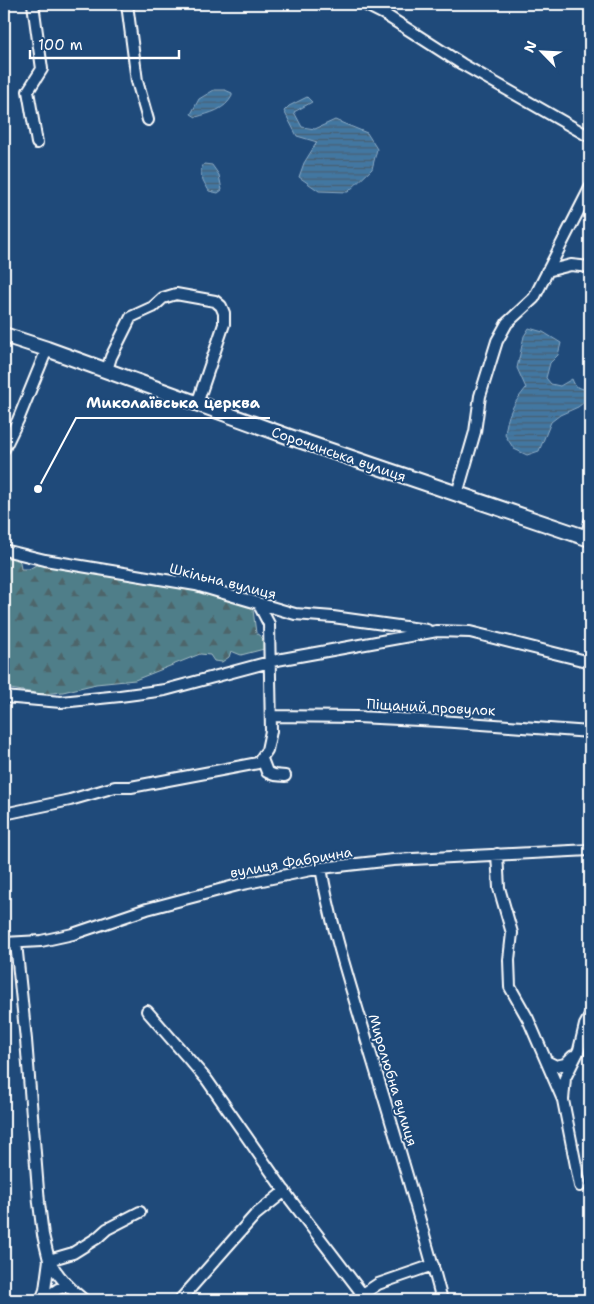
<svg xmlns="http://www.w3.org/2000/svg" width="594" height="1304" font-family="'Shantell Sans',sans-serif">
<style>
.forest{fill:url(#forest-firs);stroke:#a7bec4}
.water{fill:url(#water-rules);stroke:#8eadc7}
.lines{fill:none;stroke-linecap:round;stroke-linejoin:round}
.minor-casing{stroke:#fff;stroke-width:14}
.major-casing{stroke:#fff;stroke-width:18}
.minor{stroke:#1f4a7a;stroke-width:10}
.major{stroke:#1f4a7a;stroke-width:14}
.labels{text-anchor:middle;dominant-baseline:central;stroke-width:4;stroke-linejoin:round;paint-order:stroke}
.street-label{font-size:14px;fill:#fff;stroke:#1f4a7a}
.leader{fill:none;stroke:#fff;stroke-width:2}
.callout-dot{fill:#fff;stroke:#1f4a7a;stroke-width:2}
.callout-label{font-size:15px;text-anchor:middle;font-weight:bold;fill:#fff;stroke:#1f4a7a;stroke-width:4;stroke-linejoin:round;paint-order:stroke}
</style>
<defs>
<pattern id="forest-firs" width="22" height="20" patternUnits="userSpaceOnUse" patternTransform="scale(1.25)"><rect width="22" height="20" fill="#4f7e89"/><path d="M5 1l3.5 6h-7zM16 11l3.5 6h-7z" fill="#4e656a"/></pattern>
<pattern id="water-rules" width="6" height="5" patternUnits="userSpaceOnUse" patternTransform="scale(1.25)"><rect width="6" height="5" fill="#4377a1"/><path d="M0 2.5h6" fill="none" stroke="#485f72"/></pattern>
</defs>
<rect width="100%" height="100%" fill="#1f4a7a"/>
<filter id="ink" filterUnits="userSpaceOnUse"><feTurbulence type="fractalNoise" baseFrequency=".02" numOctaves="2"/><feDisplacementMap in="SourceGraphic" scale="10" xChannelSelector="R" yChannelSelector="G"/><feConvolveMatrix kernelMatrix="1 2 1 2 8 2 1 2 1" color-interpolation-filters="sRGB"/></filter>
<g filter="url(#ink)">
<path class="forest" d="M12 557 16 558 20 562 21 569H29L36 565 51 566 167 583 252 602 256 633 265 640 264 649 241 655 231 651 229 657 222 662 214 661 210 655 200 654 135 680 96 684 63 692 42 694 4 688V560Z"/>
<path class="water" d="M214 90H225L232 93V96C225 110 210 113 196 117L191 114 199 99Z
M307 97 312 102 294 112 302 127 315 129 335 120 367 133 377 149 372 169 348 192 319 191 299 177 304 163 317 142 297 136 284 111 289 106Z
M204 164 212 165 219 175 222 190 218 193 209 191C204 182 197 173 204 164Z
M529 328 543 332 561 343 558 355 550 363 546 378 551 384 560 386 572 379 575 386 589 391 588 399 578 407 560 415 551 422 539 451 527 455 514 449 505 435C507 415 513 404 526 388L517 368 524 336Z"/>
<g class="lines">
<g class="minor-casing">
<path id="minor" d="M33 4 42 69 28 91 37 143
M127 4 137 81 148 120
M364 4 384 14 462 64 590 137
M547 271 571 265 590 267
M107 370 111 357 131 317 153 307 163 298 176 294 215 301 221 306 224 313V324L197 404
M4 449 18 420 47 349
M457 494 475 432 480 396 497 341 507 323 534 298 590 188
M586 538 590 522
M4 550 45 560 196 585 295 614 333 617 427 630
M4 697 61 702 120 696 165 690 277 660 437 631 470 632 590 662
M271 716 357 717 440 721 590 732
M262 759 267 772 274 775 285 776
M4 814 70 800 115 787H131L258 763 267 750 271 731 269 624 258 603
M497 854 499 888 512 933 509 960 510 987 528 1019 563 1100
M321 868C332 931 353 993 371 1055 396 1137 420 1218 442 1300
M4 943 41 941 73 934 147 909 238 885 321 868 393 860 590 850
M16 943 26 1040 39 1203 43 1235 49 1260 45 1290 41 1300
M147 1011 207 1080 290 1199 367 1300
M548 1062 556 1066 565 1064 573 1056
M580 1186 563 1100 565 1078 579 1050 585 1025 590 1016
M42 1300 58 1289 68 1286
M84 1300C69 1288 58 1277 49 1260L73 1253 97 1238 107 1229 140 1212
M180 1300 255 1215 285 1191
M354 1300 378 1284 433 1265"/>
</g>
<g class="major-casing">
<path id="major" d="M4 335 47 349 287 436 590 539"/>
</g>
<use href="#minor" class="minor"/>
<use href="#major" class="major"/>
</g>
</g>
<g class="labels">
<g class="street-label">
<text transform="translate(339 454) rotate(19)">Сорочинська вулиця</text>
<text transform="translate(223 581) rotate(14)">Шкільна вулиця</text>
<text transform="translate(431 707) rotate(3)">Піщаний провулок</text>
<text transform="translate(291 862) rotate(-10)">вулиця Фабрична</text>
<text transform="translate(393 1080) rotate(73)">Миролюбна вулиця</text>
</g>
</g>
<path class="leader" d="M38 489L76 418H270"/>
<circle class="callout-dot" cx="38" cy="489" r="5"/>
<g class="callout-label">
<text x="173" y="408">Миколаївська церква</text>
</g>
<rect width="594" height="1304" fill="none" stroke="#1f4a7a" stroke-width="20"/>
<rect x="10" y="10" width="574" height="1284" fill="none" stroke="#fff" stroke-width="2" filter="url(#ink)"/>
<g transform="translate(542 52) rotate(294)" stroke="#1f4a7a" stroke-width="4" paint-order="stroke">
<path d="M0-4L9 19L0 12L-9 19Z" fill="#ffffff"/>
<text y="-8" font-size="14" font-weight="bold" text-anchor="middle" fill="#ffffff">N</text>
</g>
<path d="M30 50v8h149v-8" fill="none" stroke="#ffffff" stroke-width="2.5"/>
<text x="38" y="50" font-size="15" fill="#ffffff" stroke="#1f4a7a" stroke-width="4" paint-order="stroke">100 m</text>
</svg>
